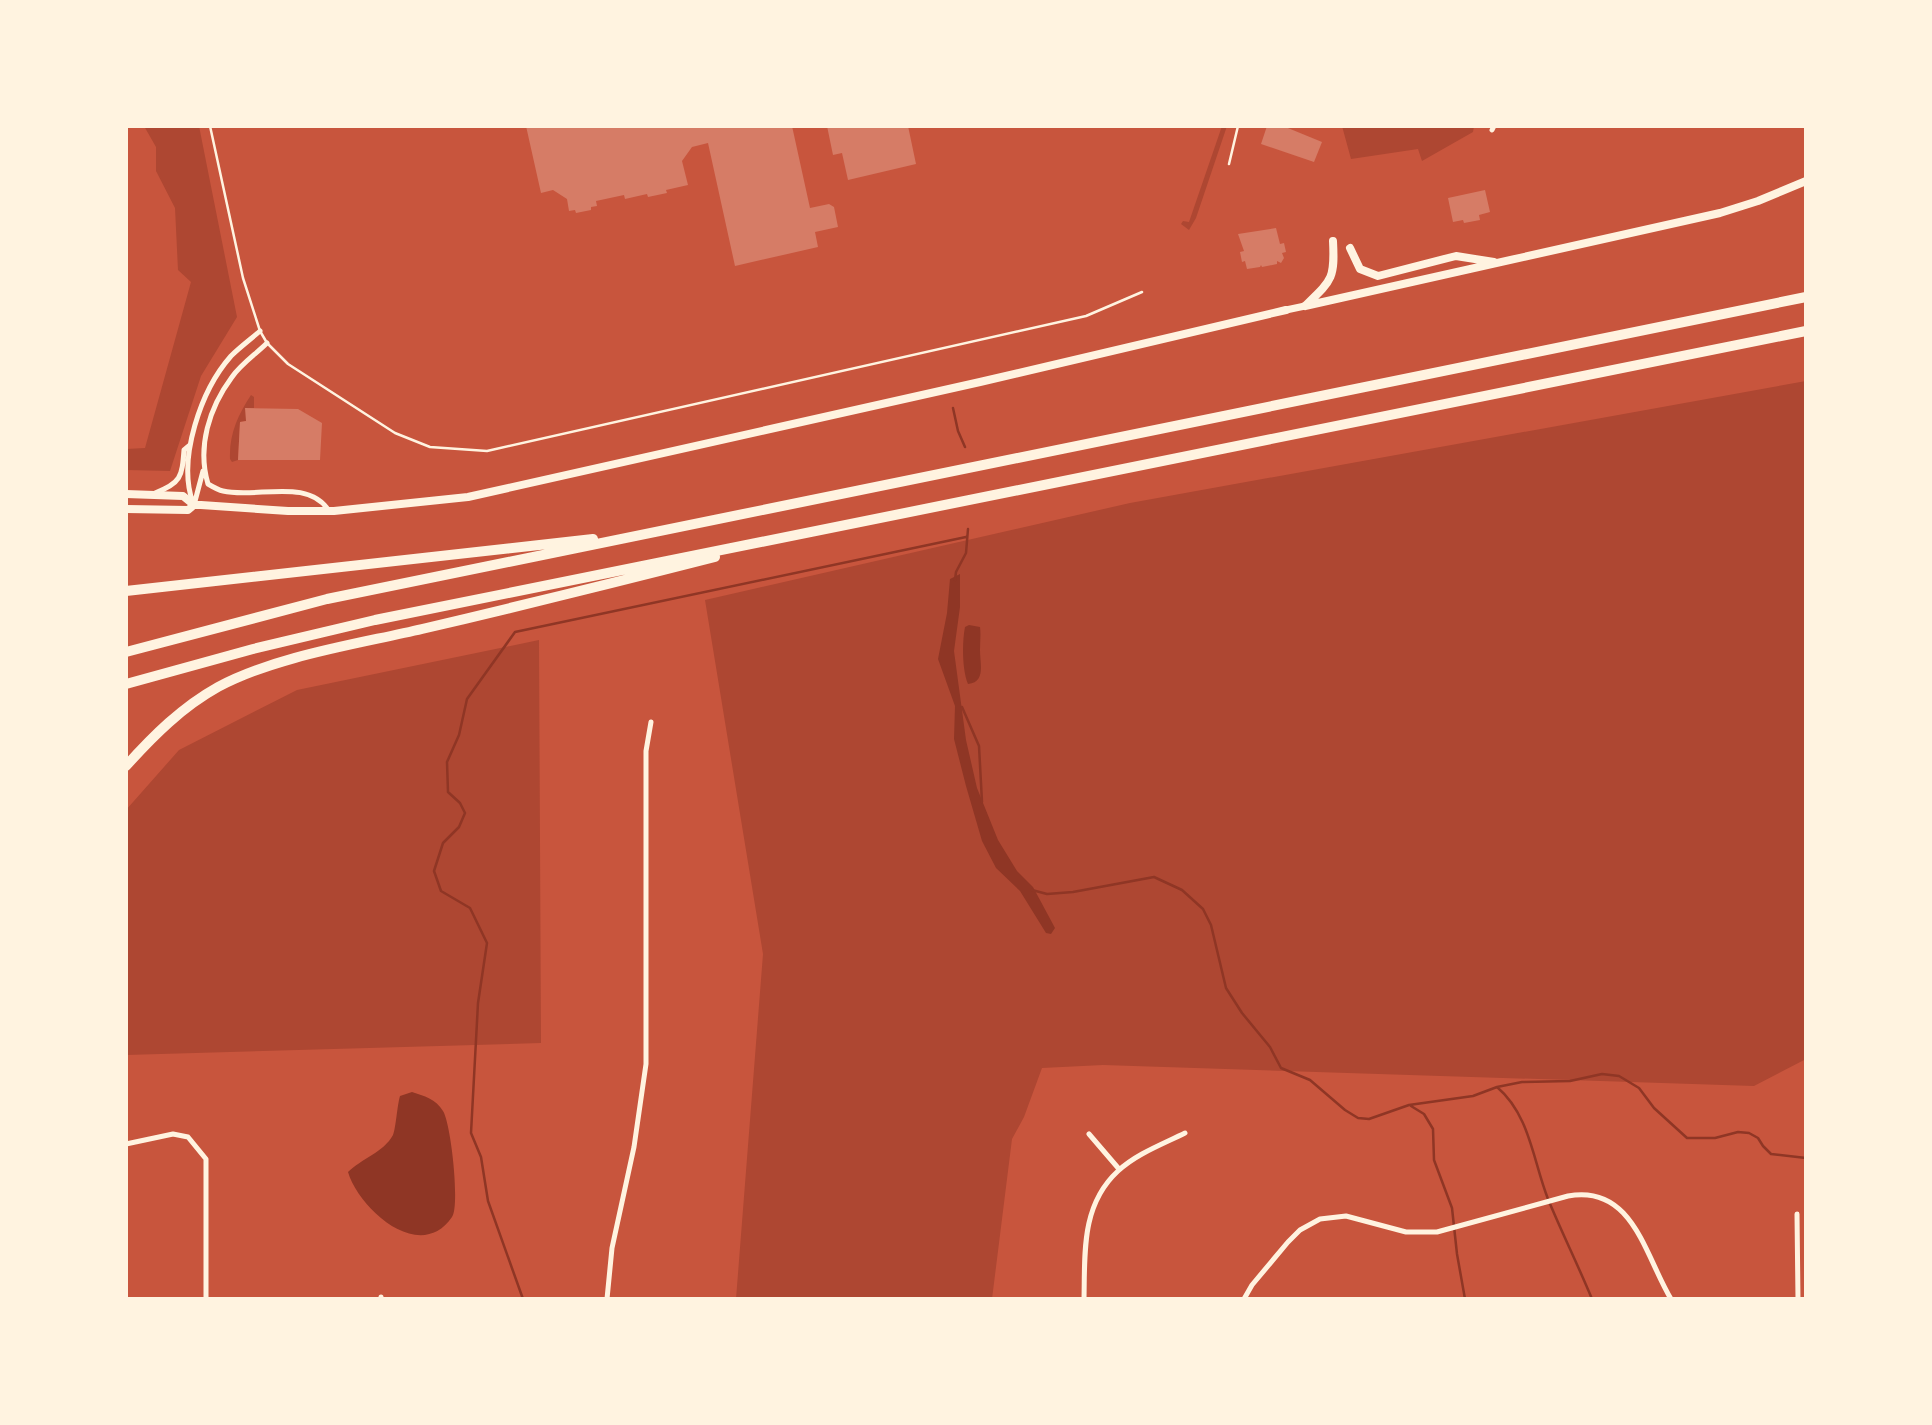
<svg xmlns="http://www.w3.org/2000/svg" width="1932" height="1425" font-family="'Archivo Narrow',sans-serif">
<style>
.green{fill:#ae4732}
.water{fill:#8f3625}
.lines{fill:none;stroke-linecap:round;stroke-linejoin:round}
.stream{stroke:#8f3625;stroke-width:2.5}
.building{fill:#d67c66}
.service{stroke:#fff3e0;stroke-width:2.5}
.minor{stroke:#fff3e0;stroke-width:5}
.tertiary{stroke:#fff3e0;stroke-width:7}
.secondary{stroke:#fff3e0;stroke-width:8}
.motorway{stroke:#fff3e0;stroke-width:10}
</style>
<rect width="100%" height="100%" fill="#c8553d"/>
<path class="green" d="M144 126H199L237 317 201 376 170 471 126 470V449L145 448 191 282 178 270 175 208 156 171V147Z
M1222 126H1227L1196 218 1189 230 1181 224 1183 221 1189 222Z
M1342 126H1474L1473 132 1422 161 1418 149 1351 159Z
M1806 381V1059L1754 1086 1103 1065 1042 1068 1024 1117 1012 1139 992 1299H736L763 954 705 600 1130 503Z
M251 395 254 397V408H246V421L240 422 238 460 232 462 230 459C229 434 238 415 251 395Z
M539 640 541 1043 126 1055V810L179 750 297 690Z"/>
<path class="water" d="M960 574V607L954 651 966 740 977 788 998 840 1017 871 1033 887 1055 928 1051 934 1046 933 1020 891 996 868 982 841 966 786 954 739 955 706 938 659 947 613 950 579Z
M969 625 980 627C981 635 980 642 980 650 980 664 986 682 968 684 962 670 962 642 965 627Z
M412 1092C424 1096 436 1099 443 1111 451 1123 460 1206 452 1217 420 1264 359 1209 348 1172 361 1159 384 1152 393 1135 396 1128 397 1106 400 1096Z"/>
<g class="lines">
<path class="stream" d="M953 408 958 431 965 447
M955 580 956 572 966 553 968 529
M962 707 979 746 982 802
M1032 890 1047 894 1073 892 1154 877 1182 890 1203 909 1211 925 1226 988 1242 1013 1270 1047 1281 1068 1310 1080 1345 1110 1358 1118 1369 1119 1409 1105 1473 1096 1497 1087 1522 1082 1570 1081 1602 1074 1619 1076 1639 1088 1654 1108 1687 1138H1715L1738 1132 1749 1133 1758 1138 1763 1146 1771 1154 1806 1158
M1497 1087C1530 1115 1533 1161 1548 1199 1562 1233 1578 1265 1592 1299
M1411 1106 1424 1114 1433 1129 1434 1160 1452 1208 1457 1254 1465 1299
M523 1299 488 1201 481 1157 471 1133 478 1003 487 943 470 908 441 891 434 871 443 843 459 827 465 813 460 803 448 792 447 762 459 735 467 699 515 632 966 537"/>
</g>
<path class="building" d="M526 126H792L810 208 829 204 834 207 838 227 815 232 818 247 735 266 708 143 692 147 682 161 688 185 666 190 667 193 648 197 647 194 625 199 624 195 596 201 597 206 591 207V210L576 213 575 210 569 211 567 199 553 190 541 193Z
M827 126H908L916 164 848 180 842 153 833 155Z
M1267 126H1283L1322 142 1314 162 1261 144Z
M1485 190 1490 212 1479 215 1480 220 1464 223 1463 220 1453 222 1448 198Z
M1276 228 1280 244 1284 243 1286 252 1282 253 1284 258 1281 263 1277 261V264L1262 267 1261 265 1260 267 1247 269 1245 261 1242 262 1240 252 1244 251 1238 234Z
M245 408 298 409 322 423 320 460H238L240 422 246 421Z"/>
<g class="lines">
<path class="service" d="M210 126 243 278 260 331 267 343 288 364 395 433 430 447 487 451 1086 316 1142 292
M1229 164 1238 126"/>
<path class="minor" d="M1492 130 1494 126
M267 343C256 354 241 364 232 377 209 408 197 447 208 484 213 487 218 490 223 491 256 499 308 477 329 511
M155 493C181 483 182 477 184 450L190 445
M193 503C177 459 201 390 231 356 240 347 251 339 260 331
M194 505 203 471
M1089 1134 1119 1169
M126 1144 173 1134 188 1137 206 1159V1299
M1797 1214 1798 1299
M381 1297V1299
M607 1299 612 1248 634 1147 646 1064V751L651 722
M1084 1299C1085 1253 1081 1205 1118 1171 1136 1154 1163 1144 1185 1133
M1244 1299 1252 1285 1288 1242 1300 1230 1320 1219 1346 1216 1406 1232H1437L1568 1196C1633 1184 1645 1256 1671 1299"/>
<path class="tertiary" d="M1286 310 1305 306"/>
<path class="secondary" d="M1350 248 1360 269 1378 276 1456 256 1494 262
M1305 306 1720 213 1758 201 1806 181
M1305 306C1332 280 1335 279 1333 241
M126 494 183 496 194 505
M126 509 188 510 194 505H201L288 511H334L468 497 980 382 1286 310"/>
<path class="motorway" d="M126 591 593 539
M126 652 327 599 1806 297
M126 684 253 649 375 620 1806 331
M126 766C153 736 182 707 218 687 276 656 358 644 422 629 520 606 617 582 715 557"/>
</g>
<rect width="1932" height="1425" fill="none" stroke="#fff3e0" stroke-width="256"/>
</svg>
